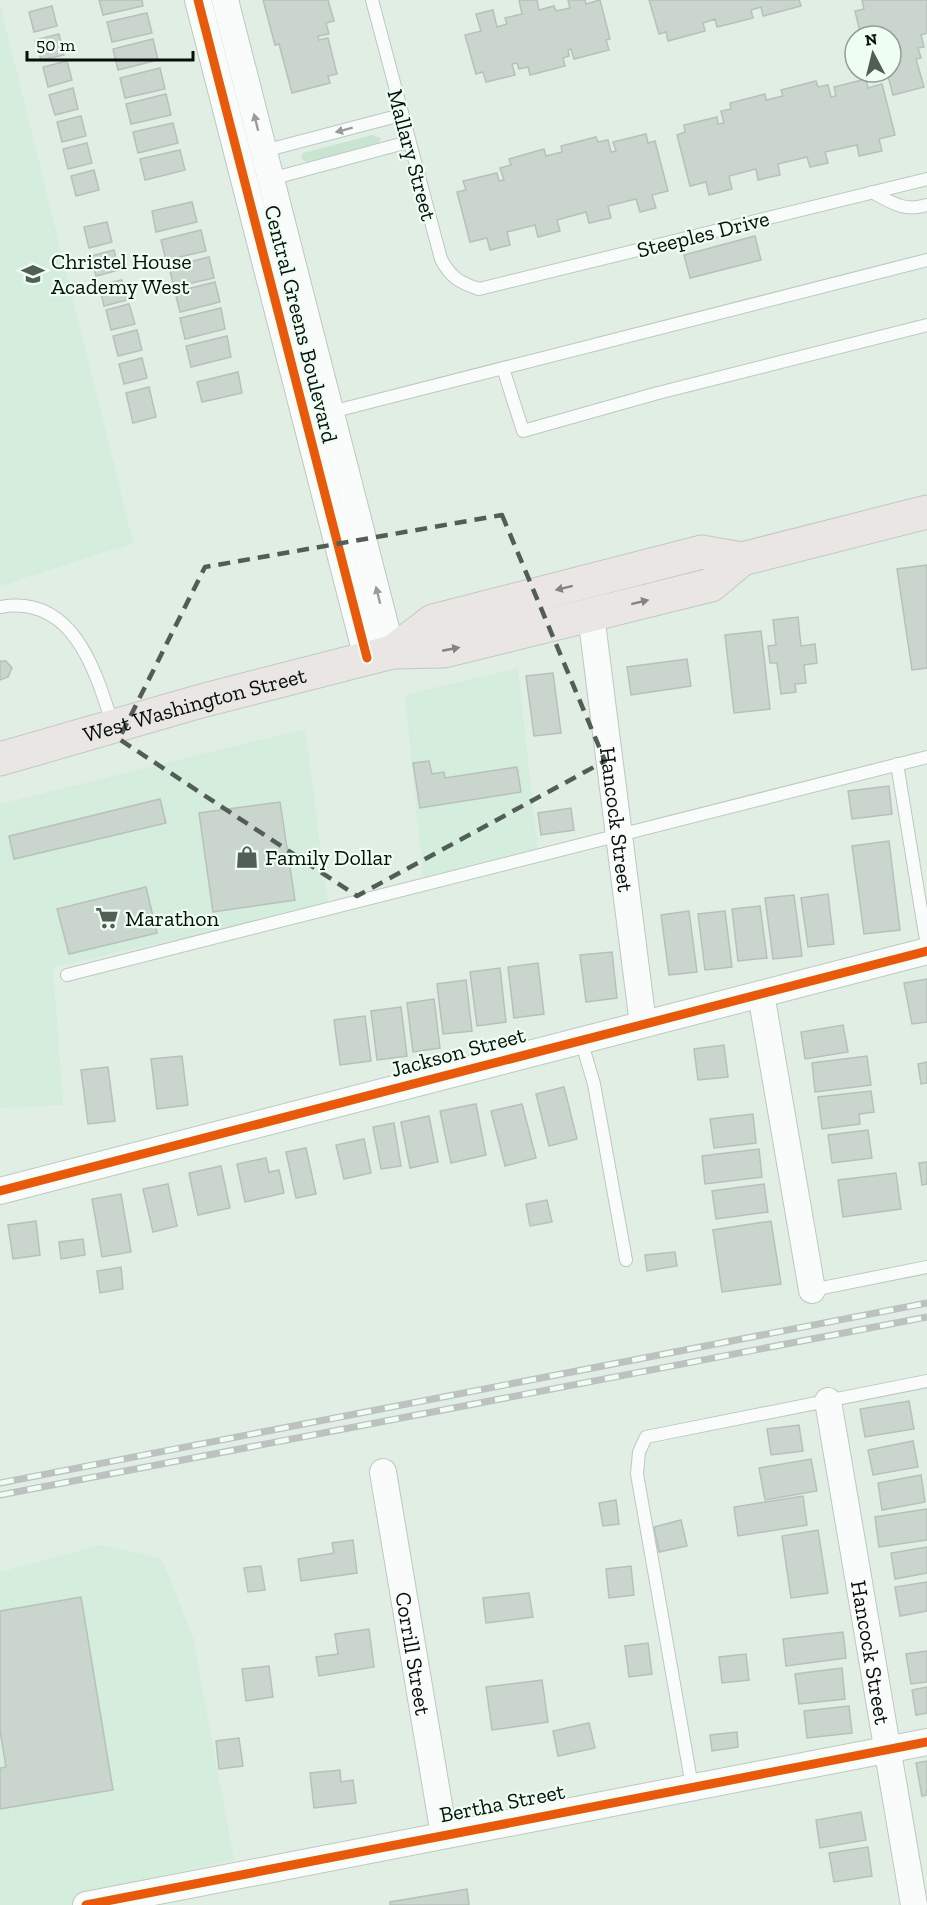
<svg xmlns="http://www.w3.org/2000/svg" width="927" height="1905" font-family="'Zilla Slab',serif">
<style>
.built{fill:#d4eddc}
.green{fill:#c9e5d2}
.building{fill:#cad5cd;stroke:#b6c1b9;stroke-width:1.5}
.lines{fill:none;stroke-linecap:round;stroke-linejoin:round}
.lane-casing{stroke:#bdc8c0;stroke-width:14}
.street-casing{stroke:#bdc8c0;stroke-width:28}
.primary-casing{stroke:#c2c9c4;stroke-width:35}
.lane{stroke:#fafcfb;stroke-width:12}
.street{stroke:#fafcfb;stroke-width:26}
.primary{stroke:#e9e6e4;stroke-width:33}
.rail-casing{stroke:#bdc1bf;stroke-width:7}
.rail{stroke:#eefef3;stroke-width:4.5;stroke-dasharray:14;stroke-linecap:butt}
.cycleway-casing{stroke:#eefef3;stroke-width:13}
.cycleway{stroke:#e8590c;stroke-width:9}
.oneway{fill:#989d9a}
.oneway2{fill:#838581}
.marked{fill:none;stroke:#525d56;stroke-width:4.5;stroke-dasharray:12 8;stroke-linejoin:round}
.labels{text-anchor:middle;dominant-baseline:central;stroke-width:4.5;stroke-linejoin:round;paint-order:stroke}
.street-label{font-size:22px;fill:#060f09;stroke:#eefef3}
.poi-label{font-size:22px;fill:#060f09;stroke:#eefef3;text-anchor:start}
</style>
<rect width="100%" height="100%" fill="#e0eee4"/>
<path class="built" d="M0 4 133 543 0 586Z
M518 668 538 852 432 878 423 876 405 695Z
M305 729 328 905 53 967 63 1105 0 1108V804Z
M101 1545 162 1559 193 1638 234 1860 150 1878 153 1905H0V1572Z"/>
<path class="green" d="M372 135 381 138 379 143 306 162 301 158 303 153Z"/>
<path class="building" d="M99 0H142L143 6 103 15Z
M263 0H328L334 21 326 23 329 34 318 36 319 40 328 38 337 74 328 76 330 83 292 93 279 44 275 45Z
M519 0H537L539 10 554 6 556 11 570 8 568 0H585L586 4 600 0 610 39 606 40 609 50 574 59 571 49 568 50 569 56 563 58 565 66 530 75 528 67 519 69 517 63 512 64 515 75 486 82 483 72 476 74 465 35 481 31 476 14 493 10 497 27 507 24 505 18 522 14Z
M649 0H799L801 6 763 16 761 7 751 10 753 18 717 27 715 19 703 23 705 31 668 41 666 32 659 34Z
M862 0H927V33L921 35 924 47 918 48 921 58 916 59 924 87 893 95 887 72H891V36H861L855 11 864 9Z
M52 6 57 26 34 32 29 12Z
M147 13 152 33 112 42 107 22Z
M59 34 64 55 41 60 35 40Z
M153 39 158 60 118 70 113 49Z
M67 61 72 80 48 87 43 67Z
M160 68 165 89 125 98 120 78Z
M866 79 868 88 882 84 895 135 879 139 882 151 859 156 857 145 825 152 828 163 810 167 807 157 778 164 780 175 758 180 756 169 729 176 732 189 709 195 706 182 690 186 677 135 685 132 684 125 717 117 718 124 724 123 721 111 731 109 730 103 765 94 766 100 783 96 781 90 816 81 818 87 828 85 831 97 836 96 834 87Z
M73 88 78 109 55 115 49 95Z
M166 94 171 115 131 124 126 104Z
M81 116 86 136 62 142 57 122Z
M173 123 178 143 138 153 133 132Z
M646 134 648 143 655 141 668 191 652 195 656 208 640 212 636 199 608 206 611 218 589 223 586 212 557 220 560 231 538 237 535 225 507 232 510 245 490 250 487 238 470 242 457 192 466 190 463 181 497 173 499 181 504 180 500 168 511 165 509 159 544 149 546 156 562 152 561 146 596 137 598 142 608 140 611 152 616 151 613 142Z
M87 143 92 163 68 169 63 149Z
M180 150 185 170 145 180 140 159Z
M94 170 99 190 76 196 71 176Z
M192 202 197 222 156 232 152 211Z
M107 222 112 242 89 248 84 227Z
M201 230 206 251 166 260 161 240Z
M755 236 761 260 690 278 684 255Z
M114 250 119 270 96 276 91 256Z
M209 257 214 278 174 287 169 267Z
M122 280 127 300 104 306 99 285Z
M215 282 220 302 180 312 175 292Z
M129 304 135 324 111 330 106 310Z
M221 308 225 329 185 339 180 318Z
M137 330 142 350 118 356 113 336Z
M227 336 231 357 191 367 186 346Z
M142 358 147 378 124 384 119 364Z
M238 372 242 393 202 402 197 382Z
M149 387 156 417 133 423 126 393Z
M927 565V668L912 670 897 569Z
M798 617 801 646 815 644 817 663 804 665 806 683 795 684 796 692 781 694 777 663H770L768 646 776 645 773 620Z
M761 631 770 709 734 713 725 635Z
M687 659 691 686 631 695 627 667Z
M0 661H6L12 668 8 677 0 680Z
M553 673 561 733 534 736 526 676Z
M429 761 432 774 444 772 445 778 517 767 521 792 420 808 413 763Z
M889 786 892 814 852 819 848 791Z
M160 799 166 823 14 859 9 836Z
M280 802 295 900 213 912 199 813Z
M571 808 574 830 541 835 538 813Z
M889 841 900 930 864 934 852 846Z
M146 887 157 933 69 954 57 909Z
M828 894 834 944 808 947 801 898Z
M794 895 802 956 773 959 765 898Z
M760 906 767 958 738 961 732 909Z
M689 911 697 972 669 975 661 915Z
M725 911 732 967 705 970 698 914Z
M612 952 617 998 586 1002 580 955Z
M538 963 544 1014 514 1018 508 967Z
M500 968 506 1022 477 1026 470 972Z
M927 979V1022L912 1024 904 983Z
M466 980 472 1031 443 1034 437 984Z
M434 999 440 1048 413 1052 407 1003Z
M401 1007 407 1056 377 1060 371 1011Z
M365 1016 371 1061 340 1065 334 1020Z
M843 1025 848 1052 805 1059 801 1032Z
M724 1045 728 1077 698 1080 694 1049Z
M182 1056 188 1105 157 1109 151 1059Z
M867 1056 871 1085 815 1092 812 1063Z
M927 1062V1083L921 1084 918 1064Z
M108 1067 115 1121 88 1124 81 1070Z
M564 1087 577 1139 549 1146 536 1094Z
M871 1091 874 1112 859 1114 860 1124 822 1129 818 1097Z
M476 1104 486 1155 451 1163 440 1111Z
M522 1104 536 1158 505 1166 491 1111Z
M753 1114 756 1143 714 1148 710 1119Z
M429 1116 438 1162 410 1168 401 1122Z
M394 1123 401 1166 381 1169 373 1127Z
M868 1130 872 1158 832 1163 828 1135Z
M364 1139 371 1173 344 1179 336 1145Z
M306 1148 316 1194 296 1198 286 1152Z
M759 1149 762 1177 705 1184 702 1156Z
M266 1158 269 1172 279 1170 284 1193 245 1202 237 1164Z
M927 1162V1184L922 1185 919 1163Z
M221 1166 230 1208 198 1215 189 1173Z
M896 1173 901 1209 843 1217 838 1180Z
M168 1184 177 1226 153 1232 143 1189Z
M764 1184 768 1212 716 1219 712 1191Z
M121 1194 131 1252 102 1257 92 1199Z
M547 1200 552 1222 530 1226 526 1204Z
M36 1221 40 1255 13 1259 8 1225Z
M771 1221 781 1284 722 1292 713 1230Z
M83 1239 85 1255 61 1259 59 1242Z
M675 1252 677 1266 647 1271 645 1255Z
M121 1267 123 1289 100 1293 97 1271Z
M909 1401 914 1429 865 1437 860 1409Z
M799 1425 803 1451 771 1455 767 1429Z
M913 1441 918 1467 873 1475 868 1450Z
M811 1459 817 1491 765 1500 759 1468Z
M921 1475 925 1502 882 1510 878 1483Z
M803 1496 807 1525 738 1536 734 1507Z
M616 1500 619 1524 603 1526 599 1503Z
M927 1509V1540L879 1547 875 1517Z
M681 1520 687 1546 659 1552 654 1527Z
M818 1530 828 1593 791 1598 782 1536Z
M353 1540 357 1573 301 1581 298 1559 334 1553 332 1543Z
M927 1547V1573L895 1579 891 1553Z
M261 1566 265 1590 248 1592 244 1568Z
M631 1566 634 1595 609 1598 606 1569Z
M927 1582V1611L900 1616 895 1587Z
M529 1593 533 1617 486 1623 483 1598Z
M81 1597 113 1790 0 1809V1768L6 1767 0 1730V1611Z
M369 1629 374 1667 319 1676 316 1657 338 1654 335 1634Z
M843 1632 846 1658 786 1666 783 1639Z
M648 1643 652 1674 629 1677 625 1646Z
M927 1651V1682L911 1684 906 1654Z
M746 1654 749 1680 722 1683 719 1657Z
M269 1666 273 1697 246 1701 242 1669Z
M842 1668 845 1699 799 1704 795 1674Z
M542 1680 548 1722 492 1730 486 1687Z
M927 1687V1713L916 1715 912 1690Z
M849 1706 852 1733 807 1738 804 1711Z
M589 1723 595 1748 558 1756 553 1731Z
M737 1732 738 1747 712 1751 710 1735Z
M239 1738 243 1766 219 1769 216 1741Z
M927 1761V1795L922 1796 916 1763Z
M340 1770 341 1782 353 1780 356 1803 314 1808 310 1773Z
M861 1812 866 1840 820 1848 816 1820Z
M868 1847 872 1876 834 1882 829 1853Z
M467 1889 469 1905H390V1902Z"/>
<g class="lines">
<g class="lane-casing">
<path id="lane" d="M372 0 441 259C450 277 460 283 479 289L927 179
M260 152 401 115
M267 180 408 142
M872 192C892 203 905 212 927 205
M503 368 523 431 658 393 927 325
M331 412 927 260
M0 607C74 594 96 672 113 726
M897 764 927 946
M67 975 927 757
M581 1040 594 1084 626 1260
M812 1290 927 1267
M692 1786 637 1474 639 1452 646 1437 927 1381"/>
</g>
<g class="street-casing">
<g id="street">
<path d="M198 0 367 658"/>
<path d="M225 0 392 652"/>
<path id="s1" d="M591 615 643 1024"/>
<path d="M761 994 812 1290"/>
<path d="M0 1191 927 951"/>
<path id="s2" d="M828 1401 914 1905"/>
<path id="s3" d="M383 1472 444 1835"/>
<path d="M86 1905 927 1742"/>
</g>
</g>
<g class="primary-casing">
<g id="primary">
<path d="M392 652 433 621 702 552 742 559"/>
<path id="s4" d="M0 759 201 701 392 652 444 651 711 585 742 559 927 512"/>
</g>
</g>
<use href="#lane" class="lane"/>
<use href="#street" class="street"/>
<use href="#primary" class="primary"/>
<g class="rail-casing">
<path id="rail" d="M0 1483 927 1303
M0 1495 927 1317"/>
</g>
<use href="#rail" class="rail"/>
<g class="cycleway-casing">
<path id="cycleway" d="M198 0 367 658
M0 1191 927 951
M86 1905 927 1742"/>
</g>
<use href="#cycleway" class="cycleway"/>
</g>
<defs><path id="oneway-solid" d="M-6-.8H1V-3.2L6.5 0L1 3.2V.8H-6Z" transform="scale(1.5)"/></defs>
<g class="oneway">
<use href="#oneway-solid" transform="translate(256 122) rotate(-104)"/>
<use href="#oneway-solid" transform="translate(344 130) rotate(165)"/>
<use href="#oneway-solid" transform="translate(378 595) rotate(-104)"/>
</g>
<g class="oneway2">
<use href="#oneway-solid" transform="translate(564 588) rotate(166)"/>
<use href="#oneway-solid" transform="translate(640 602) rotate(-14)"/>
<use href="#oneway-solid" transform="translate(451 649) rotate(-11)"/>
</g>
<path class="marked" d="M502 515 605 761 357 896 119 739 205 567Z"/>
<defs>
<g id="school-bare" transform="scale(1.8)"><path d="M0-5L7-2L0 1L-7-2ZM-4 1L0 2.5L4 1V4Q0 6-4 4Z" fill="#525d56" stroke="#eefef3" stroke-width="2.5" paint-order="stroke"/></g>
<g id="shop-bare" transform="scale(1.8)"><path d="M-5-2.5h2.3a2.7 3.5 0 0 1 5.4 0H5L5.5 6h-11ZM-1.5-2.5h3a1.5 2.3 0 0 0-3 0Z" fill="#525d56" stroke="#eefef3" stroke-width="2.5" paint-order="stroke"/></g>
<g id="supermarket-bare" transform="scale(1.8)"><path d="M-6-5.5h2.5l.6 2H6L4.5 2H-2.5L-4.4-4H-6ZM-1.5 3.2a1.3 1.3 0 1 0 .1 0ZM3 3.2a1.3 1.3 0 1 0 .1 0Z" fill="#525d56" stroke="#eefef3" stroke-width="2.5" paint-order="stroke"/></g>
</defs>
<g fill-rule="evenodd">
<use href="#school-bare" x="33" y="274"/>
<use href="#shop-bare" x="247" y="857"/>
<use href="#supermarket-bare" x="107" y="918"/>
</g>
<g class="labels">
<g class="street-label">
<text transform="translate(412 155) rotate(75)">Mallary Street</text>
<text transform="translate(703 234) rotate(-14)">Steeples Drive</text>
<text transform="translate(301 324) rotate(76)">Central Greens Boulevard</text>
<text stroke="none"><textPath href="#s4" startOffset="202">West Washington Street</textPath></text>
<text stroke="none"><textPath href="#s1" startOffset="206">Hancock Street</textPath></text>
<text transform="translate(458 1052) rotate(-15)">Jackson Street</text>
<text stroke="none"><textPath href="#s3" startOffset="184">Corrill Street</textPath></text>
<text stroke="none"><textPath href="#s2" startOffset="255">Hancock Street</textPath></text>
<text transform="translate(502 1803) rotate(-11)">Bertha Street</text>
</g>
<g class="poi-label">
<text x="51" y="261">Christel House<tspan x="51" dy="25">Academy West</tspan></text>
<text x="265" y="857">Family Dollar</text>
<text x="125" y="918">Marathon</text>
</g>
</g>
<g transform="translate(873 54) rotate(353)"><circle r="28" fill="#eefef3" stroke="#919e95" stroke-width="1.5"/>
<path d="M0-4.5L10 22L0 15L-10 22Z" fill="#525d56"/>
<text y="-9" font-size="16" font-weight="bold" text-anchor="middle" fill="#060f09">N</text>
</g>
<path d="M27 51v9h166v-9" fill="none" stroke="#060f09" stroke-width="3"/>
<text x="36" y="51" font-size="18" fill="#060f09" stroke="#eefef3" stroke-width="4.5" paint-order="stroke">50 m</text>
</svg>
